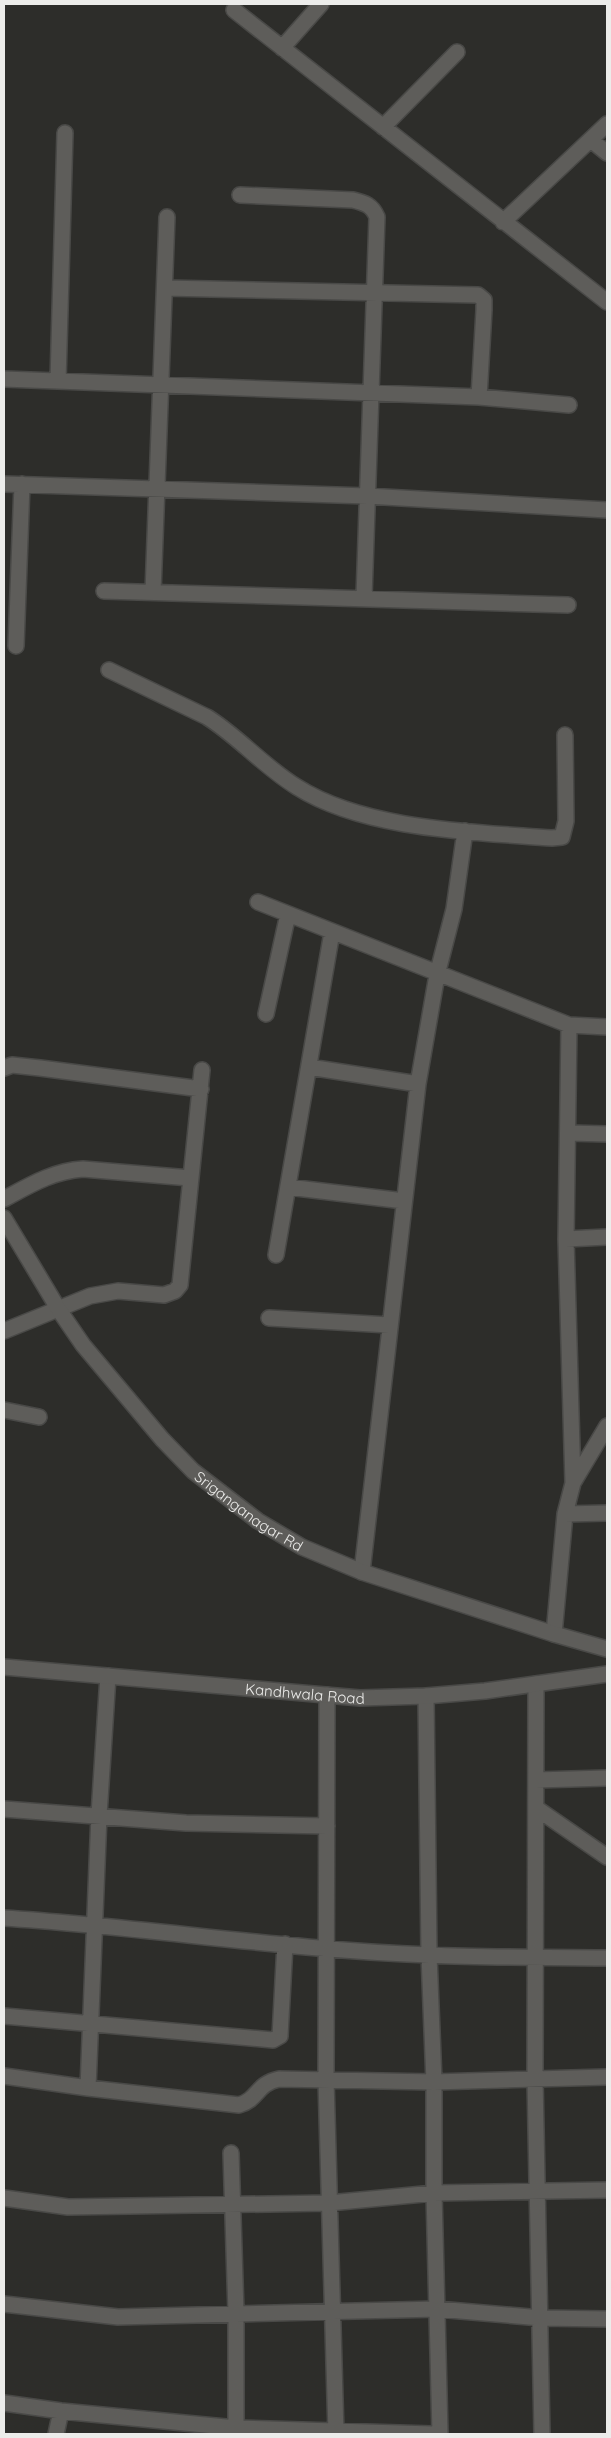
<svg xmlns="http://www.w3.org/2000/svg" width="611" height="2438" font-family="Quicksand,sans-serif">
<style>
.lines{fill:none;stroke-linecap:round;stroke-linejoin:round}
.minor-casing{stroke:#494947;stroke-width:18}
.tertiary-casing{stroke:#494947;stroke-width:18}
.secondary-casing{stroke:#494947;stroke-width:18}
.minor{stroke:#5e5d5a;stroke-width:15}
.tertiary{stroke:#5e5d5a;stroke-width:15}
.secondary{stroke:#5e5d5a;stroke-width:15}
.labels{text-anchor:middle;dominant-baseline:central;stroke-width:5;stroke-linejoin:round;paint-order:stroke}
.street-label{font-size:15px;fill:#ececea;stroke:#2d2d2a}
</style>
<rect width="100%" height="100%" fill="#2d2d2a"/>
<g class="lines">
<g class="minor-casing">
<path id="minor" d="M234 10 607 302
M282 48 321 4
M383 127 457 52
M591 140 607 153
M240 195 353 200C365 203 372 205 377 217L364 597
M503 222 607 124
M165 288 478 295 484 300V310L479 397
M4 379 479 397 569 405
M58 381 65 133
M4 484 367 496 607 510
M104 591 568 605
M153 592 167 217
M16 646 22 484
M109 670 207 717C239 737 264 767 297 787 365 830 473 832 552 838L562 837 566 821 565 735
M258 902 569 1025 566 1239 573 1483 565 1514 554 1634
M266 1014 288 914
M569 1025 607 1027
M309 1067 418 1084
M4 1068 12 1065 40 1068 201 1089
M569 1133 607 1134
M288 1187 404 1201
M4 1199C30 1185 53 1171 83 1169L190 1178
M566 1239 607 1237
M276 1255 332 932
M269 1318 389 1325
M4 1331 90 1296 118 1291 164 1295 175 1291 180 1285 202 1070
M4 1410 39 1417
M573 1483 607 1426
M565 1514 607 1513
M362 1572 418 1084 437 975 454 909 465 831
M536 1684 535 2079 542 2434
M327 1695 326 2080 336 2434
M426 1696 429 1955 434 2082V2193L440 2434
M536 1780 607 1778
M536 1808 607 1857
M4 1809 186 1823 327 1826
M4 1918C146 1927 287 1950 429 1955 489 1958 548 1957 607 1958
M4 2016 273 2040 280 2036 285 1944
M4 2076 88 2088 239 2105C259 2099 256 2084 279 2079L434 2082 607 2077
M88 2088 99 1815 108 1676
M231 2153 236 2313V2434
M4 2198 68 2207 329 2203 434 2193 607 2190
M4 2304 118 2317 437 2309 541 2318 607 2319
M4 2403 61 2411 236 2428 432 2434
M56 2434 61 2411"/>
</g>
<g class="tertiary-casing">
<g id="tertiary">
<path id="s1" d="M4 1667 360 1698 426 1696 485 1691 607 1674"/>
</g>
</g>
<g class="secondary-casing">
<g id="secondary">
<path id="s2" d="M4 1218 59 1310 83 1345 162 1439 193 1471 258 1521 302 1547 362 1572 554 1634 607 1649"/>
</g>
</g>
<use href="#minor" class="minor"/>
<use href="#tertiary" class="tertiary"/>
<use href="#secondary" class="secondary"/>
</g>
<g class="labels">
<g class="street-label">
<text stroke="none"><textPath href="#s2" startOffset="386">Sriganganagar Rd</textPath></text>
<text stroke="none"><textPath href="#s1" startOffset="302">Kandhwala Road</textPath></text>
</g>
</g>
<rect width="611" height="2438" fill="none" stroke="#ececea" stroke-width="10"/>
</svg>
